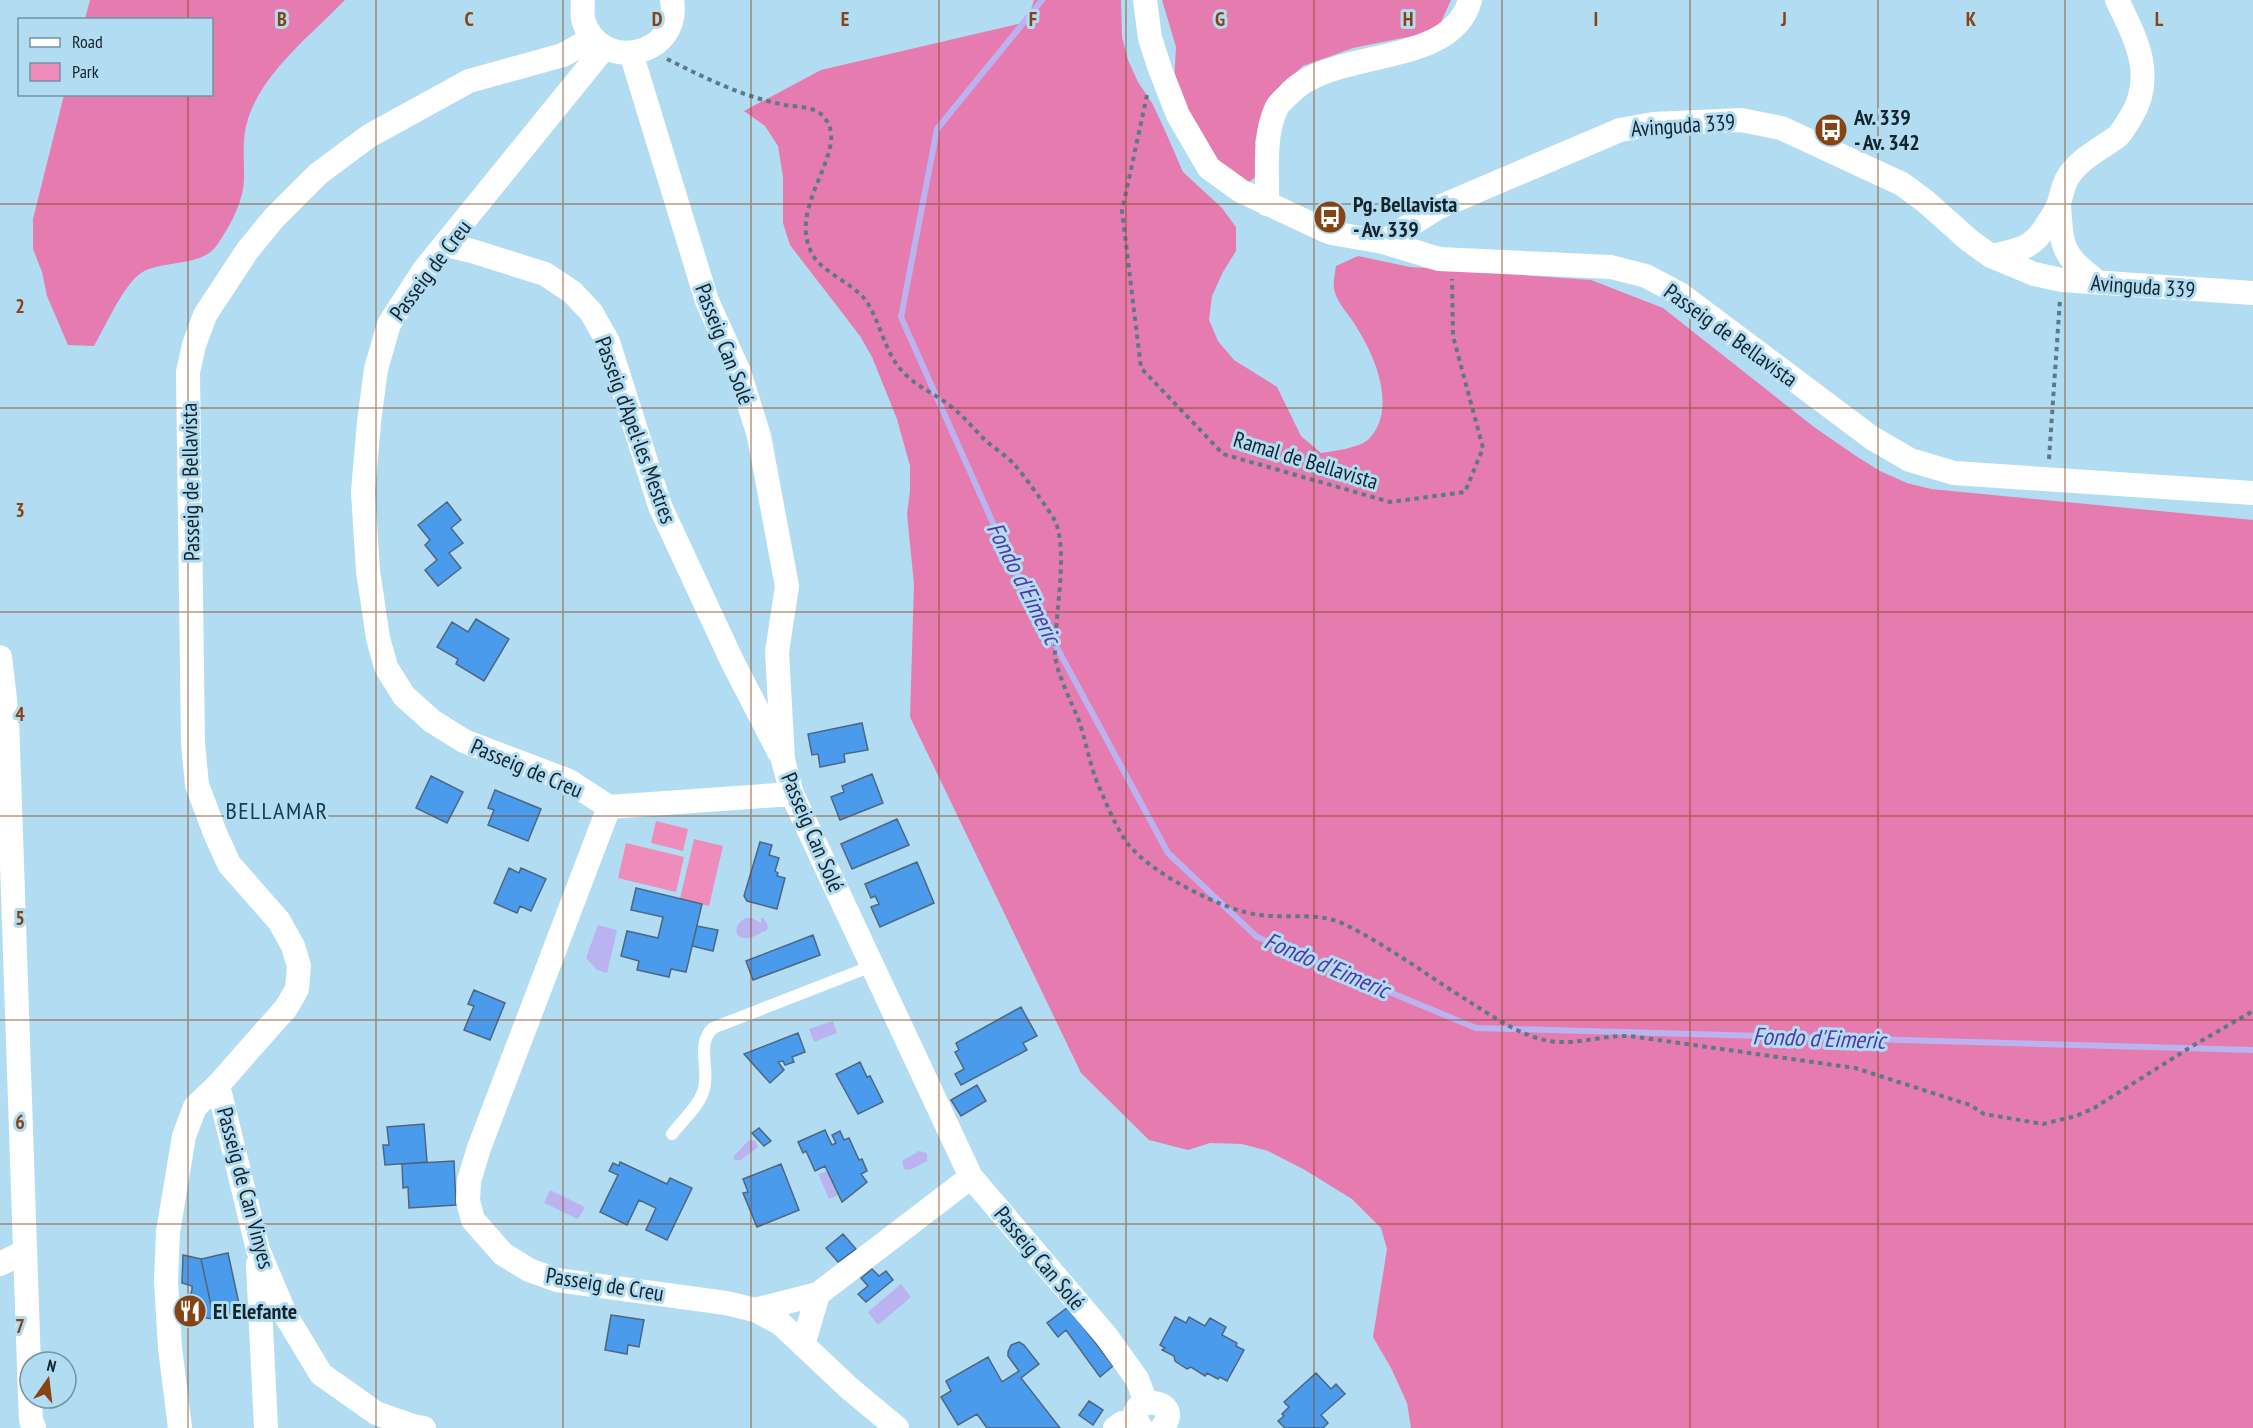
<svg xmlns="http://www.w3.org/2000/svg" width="2253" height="1428" font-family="'PT Sans Narrow',sans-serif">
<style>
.green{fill:#ee8cbb}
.forest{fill:#e67baf}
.water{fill:#bbb3f0}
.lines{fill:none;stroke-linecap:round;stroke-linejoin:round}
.stream{stroke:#bbb3f0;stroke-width:6}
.building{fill:#4b9bec;stroke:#4d6681;stroke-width:1.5}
.path{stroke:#5d7987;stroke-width:4;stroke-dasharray:4.5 4.5;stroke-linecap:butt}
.service{stroke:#fff;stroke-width:12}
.minor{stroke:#fff;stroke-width:24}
.grid{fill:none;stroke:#864314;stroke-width:1.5;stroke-opacity:0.55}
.labels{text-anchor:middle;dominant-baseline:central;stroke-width:6;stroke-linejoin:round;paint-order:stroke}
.poi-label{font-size:22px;font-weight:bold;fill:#14242c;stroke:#b2dcf1;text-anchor:start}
.street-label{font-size:22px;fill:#14242c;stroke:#b2dcf1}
.water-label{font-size:24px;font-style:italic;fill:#5635a8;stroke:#b2dcf1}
.neighbourhood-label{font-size:24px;letter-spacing:1.5px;fill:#163c4d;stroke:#b2dcf1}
.grid-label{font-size:20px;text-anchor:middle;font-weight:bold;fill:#864314;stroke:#b2dcf1;stroke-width:6;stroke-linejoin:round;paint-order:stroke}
</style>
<rect width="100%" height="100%" fill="#b2dcf1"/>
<path class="green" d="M656 821 688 829 683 851 651 843Z
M694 839 723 846 709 906 680 899Z
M626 843 684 857 676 892 618 878Z"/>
<path class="forest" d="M90 0H345C311 35 263 72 248 119 242 137 244 155 244 174 245 199 231 225 217 245 201 268 163 259 141 273 124 284 105 327 94 346L68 345 47 296 42 272 33 249V219L64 95 212 94V20L85 19Z
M1034 0H1121L1122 37 1128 60 1138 82 1152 103 1163 126 1183 172 1222 208 1236 227V251L1223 272 1212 296 1209 320 1218 341 1234 360 1277 387 1301 436 1321 453C1333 451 1360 448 1369 439 1397 409 1376 358 1357 328 1350 315 1337 304 1334 289 1333 282 1335 273 1336 266L1358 256 1410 267 1591 280 1663 308 1814 427 1856 456 1880 471 1907 483 1931 489 2253 520V1428H1411L1407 1403 1391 1368 1373 1337 1387 1249 1381 1228 1352 1199 1305 1170 1268 1151 1242 1144 1210 1143 1188 1150 1149 1140 1081 1073 910 717 914 584 907 514 910 491V466L897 419 872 357 860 336 790 245 783 223V177L778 146 765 126 744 111 821 70 1027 22Z
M1162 0H1451L1437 31 1353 48 1303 66 1269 98 1255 141 1260 173 1248 183 1216 163 1174 83 1176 47Z"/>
<path class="water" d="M746 918H752L761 923V918H763L768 925 767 930C761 933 753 938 747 938 732 939 734 923 746 918Z
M598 925 617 930 607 973 597 970 586 958Z
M833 1021 837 1033 814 1042 809 1029Z
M749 1140 755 1141 758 1147 741 1160H734V1156Z
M919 1151 927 1153V1161L910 1170 904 1169 902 1161Z
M827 1171 838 1195 829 1199 818 1174Z
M550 1190 585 1207 578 1219 544 1203Z
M901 1284 911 1297 878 1325 868 1312Z"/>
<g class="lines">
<path class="stream" d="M1042 0 937 129 901 317 1009 559 1168 853 1257 937 1476 1028 2253 1050"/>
</g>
<path class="building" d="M447 502 461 520 451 528 463 543 449 553 461 568 438 586 425 570 437 560 425 545 430 540 418 525Z
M476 619 509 639 484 681 456 664 458 659 437 647 452 622 468 632Z
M862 723 868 750 844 754 845 762 820 767 818 754 812 755 808 734Z
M872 774 883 803 840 820 831 797 844 792 842 786Z
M431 776 463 792 447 823 416 808Z
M495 790 541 809 528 841 488 825 494 810 488 808Z
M897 819 909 845 852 869 841 844Z
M760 842 772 845 769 855 779 858 775 871 778 873 777 876 785 878 777 909 747 901 744 896Z
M917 862 934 903 880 927 871 907 879 904 875 896 871 898 865 884Z
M509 868 519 873 521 868 546 879 531 911 520 906 517 913 494 903Z
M636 888 702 904 686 972 671 969 669 977 637 970 639 961 621 956 627 931 658 938 663 917 631 910Z
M697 926 718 930 713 951 692 946Z
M813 935 820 955 753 980 746 961Z
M474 990 505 1003 490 1040 464 1030 474 1006 468 1004Z
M1021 1007 1037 1036 1023 1043 1027 1050 961 1085 955 1074 964 1069 955 1052 959 1050 956 1043Z
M798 1033 805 1052 792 1057 794 1062 785 1065 783 1061 778 1062 784 1070 770 1083 744 1054Z
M860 1062 867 1077 870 1076 883 1102 858 1114 836 1074Z
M977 1085 986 1101 961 1116 951 1100Z
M424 1124 427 1162 385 1165 383 1145H389L387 1127Z
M759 1128 771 1141 764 1146 752 1133Z
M825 1130 832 1145 836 1143 832 1135 840 1131 844 1140 849 1138 859 1160 862 1159 867 1171 861 1174 867 1182 842 1202 825 1166 815 1171 806 1151 803 1153 798 1142Z
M454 1161 456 1205 409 1208 408 1187 403 1188 402 1164Z
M620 1162 667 1184 670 1178 692 1188 667 1240 646 1230 656 1208 639 1200 627 1225 600 1212 618 1175 609 1171 613 1163 619 1166Z
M781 1164 799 1210 757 1227 743 1193 748 1192 743 1179Z
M843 1234 856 1249 838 1262 826 1248Z
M228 1253 241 1313 214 1319 201 1259Z
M183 1255 201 1259 214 1319 184 1315 192 1290V1286L182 1283Z
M872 1269 879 1276 886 1271 893 1280 866 1302 858 1294 868 1286 861 1278Z
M1068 1307 1113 1366 1100 1377 1066 1330 1058 1337 1047 1323Z
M611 1315 644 1320 639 1347 628 1345 627 1354 605 1350Z
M1175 1317 1186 1323 1189 1317 1205 1326 1210 1318 1226 1327 1222 1335 1237 1343 1236 1346 1244 1350 1227 1381 1220 1377 1218 1379 1207 1373 1205 1376 1191 1367 1187 1369 1175 1361 1174 1356 1162 1350 1165 1348 1160 1345Z
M1019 1342 1024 1345 1039 1364 1021 1378 1060 1428H987L977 1414 958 1425 941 1397 951 1391 946 1381 988 1357 1002 1382 1019 1371 1008 1356V1352L1011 1345Z
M1316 1373 1331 1389 1336 1384 1345 1394 1321 1415 1328 1423 1323 1428H1285L1278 1421 1284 1416 1282 1414 1289 1407 1284 1402Z
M1089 1401 1103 1410 1093 1425 1079 1415Z"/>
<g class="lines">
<path class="path" d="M667 59C705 78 743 97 785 105 797 107 812 106 822 115 856 148 782 206 814 257 824 272 850 283 863 297 880 317 884 354 904 373 917 387 934 393 949 405 962 414 972 427 983 438 992 447 1004 454 1013 463 1021 471 1050 511 1055 521 1069 552 1054 619 1055 655 1056 672 1072 703 1079 721 1087 744 1090 768 1100 789 1107 805 1118 832 1129 845 1152 874 1224 911 1260 915 1289 919 1318 911 1346 925 1390 947 1431 978 1473 1004 1498 1020 1529 1041 1559 1042 1583 1043 1606 1035 1630 1036L1855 1068 1970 1105 1984 1114 2043 1124 2076 1116 2094 1108 2194 1045 2253 1011
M1147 95 1122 211 1141 368 1223 454 1390 502 1465 492 1483 448 1453 336 1452 279
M2049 459 2060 299"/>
<path class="service" d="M672 1134C682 1121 698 1107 703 1092 711 1072 695 1044 713 1028L872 966"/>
<path class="minor" d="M583 0C583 6 582 13 583 19 598 74 682 57 672 0
M1145 0 1150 38 1160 69 1178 115 1209 168 1241 191 1324 230 1332 233 1383 242 1439 259 1611 267 1646 276 1680 294 1872 438 1910 460 1954 473 2253 493
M605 47 424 270 389 324 376 369 369 422 363 492 368 571 378 638 386 667 404 696 432 721 464 741 569 781 609 807
M631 53 707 301 739 372 759 436 787 586 777 652 783 760 792 794 971 1177 1107 1337 1137 1379 1146 1402
M1267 204C1268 174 1263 137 1276 109 1278 104 1284 99 1288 95 1331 46 1451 70 1470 0
M2059 205C2062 250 2062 255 2099 283
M1383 242 1437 208 1620 130 1653 124 1741 120 1781 128 1902 184 1925 201 1970 241 1991 256 2034 274 2062 280 2253 293
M446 245 472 251 545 274 572 292 591 312 608 342 660 506 733 663 779 752
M1991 256C2019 250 2033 249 2048 223 2052 217 2057 210 2059 203 2062 194 2063 185 2068 177 2080 158 2101 149 2118 136 2123 131 2127 123 2131 117 2156 76 2136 39 2117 0
M0 657 7 717 30 1396
M609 807 479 1148 469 1181 468 1201 473 1220 503 1254 529 1270 557 1280 726 1303 755 1310 780 1323 849 1388 897 1428
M609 807 792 794
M218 1085 258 1250 286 1316 321 1374 376 1413 413 1426 424 1428
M0 1264 24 1252
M258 1264 266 1428
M755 1310 818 1294
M803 1345 818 1294 971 1177
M30 1398 31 1420 34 1428
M180 1428 170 1348 166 1281 168 1232 184 1136 195 1107 218 1085 286 1008 297 989 299 966 293 946 279 921 229 864 215 833 197 785 193 743 188 372 194 345 205 315 247 251 274 218 318 174 369 136 469 81 563 55 593 38
M1115 1428 1122 1423 1138 1424
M1141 1428C1115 1393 1189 1396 1162 1428"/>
</g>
<path class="grid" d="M188 0V20M376 0V1428M563 0V1428M751 0V1428M939 0V1428M1126 0V1428M1314 0V1428M1502 0V1428M1690 0V1428M1878 0V1428M2065 0V1428M188 94V1428M0 204H2253M0 408H2253M0 612H2253M0 816H2253M0 1020H2253M0 1224H2253"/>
<defs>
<g id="bus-disc" transform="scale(1.725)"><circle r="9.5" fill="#864314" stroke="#b2dcf1"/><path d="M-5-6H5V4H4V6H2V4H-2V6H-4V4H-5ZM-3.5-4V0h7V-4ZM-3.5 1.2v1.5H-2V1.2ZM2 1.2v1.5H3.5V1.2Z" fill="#fff"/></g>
<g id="restaurant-disc" transform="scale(1.725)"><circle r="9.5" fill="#864314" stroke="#b2dcf1"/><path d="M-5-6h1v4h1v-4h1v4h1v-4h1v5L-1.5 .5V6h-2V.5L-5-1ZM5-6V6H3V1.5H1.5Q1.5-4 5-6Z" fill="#fff"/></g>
</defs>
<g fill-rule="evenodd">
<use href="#bus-disc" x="1831" y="130"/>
<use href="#bus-disc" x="1330" y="217"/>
<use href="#restaurant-disc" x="190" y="1311"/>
</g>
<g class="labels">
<g class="poi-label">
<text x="1854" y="117">Av. 339<tspan x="1854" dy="25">- Av. 342</tspan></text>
<text x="1353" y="204">Pg. Bellavista<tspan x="1353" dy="25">- Av. 339</tspan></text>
<text x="213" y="1311">El Elefante</text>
</g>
<g class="street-label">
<text transform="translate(1683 125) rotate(-4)">Avinguda 339</text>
<text transform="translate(430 270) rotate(-53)">Passeig de Creu</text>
<text transform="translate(2143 286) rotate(4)">Avinguda 339</text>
<text transform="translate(1731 335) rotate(36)">Passeig de Bellavista</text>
<text transform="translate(725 344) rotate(69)">Passeig Can Solé</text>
<text transform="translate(636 430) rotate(70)">Passeig d'Apel·les Mestres</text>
<text transform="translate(1306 460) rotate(17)">Ramal de Bellavista</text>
<text transform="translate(190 482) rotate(-91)">Passeig de Bellavista</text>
<text transform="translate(527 768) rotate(23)">Passeig de Creu</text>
<text transform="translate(813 832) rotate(67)">Passeig Can Solé</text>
<text transform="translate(246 1188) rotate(75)">Passeig de Can Vinyes</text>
<text transform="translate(1040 1258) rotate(50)">Passeig Can Solé</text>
<text transform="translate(605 1284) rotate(9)">Passeig de Creu</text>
</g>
<g class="water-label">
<text transform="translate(1024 583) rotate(63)">Fondo d'Eimeric</text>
<text transform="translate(1327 965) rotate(23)">Fondo d'Eimeric</text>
<text transform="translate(1819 1038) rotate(2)">Fondo d'Eimeric</text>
</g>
<g class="neighbourhood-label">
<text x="277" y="810">BELLAMAR</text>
</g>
</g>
<g class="grid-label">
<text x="282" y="26">B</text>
<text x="469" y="26">C</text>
<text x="657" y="26">D</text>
<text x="845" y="26">E</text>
<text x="1033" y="26">F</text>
<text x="1220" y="26">G</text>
<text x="1408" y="26">H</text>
<text x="1596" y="26">I</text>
<text x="1784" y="26">J</text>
<text x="1971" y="26">K</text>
<text x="2159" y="26">L</text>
<text x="20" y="313">2</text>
<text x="20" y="517">3</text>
<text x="20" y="721">4</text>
<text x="20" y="925">5</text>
<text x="20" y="1129">6</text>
<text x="20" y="1333">7</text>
</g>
<rect x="18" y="18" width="195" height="78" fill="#b2dcf1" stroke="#7392a2" stroke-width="1.5"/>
<rect x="30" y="38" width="30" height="9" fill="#ffffff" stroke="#7392a2" stroke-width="1.5"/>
<text x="72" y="48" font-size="18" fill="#14242c">Road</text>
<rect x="30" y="63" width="30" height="18" fill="#ee8cbb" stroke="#7392a2" stroke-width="1.5"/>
<text x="72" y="78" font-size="18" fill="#14242c">Park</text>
<g transform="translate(48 1380) rotate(14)"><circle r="28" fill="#b2dcf1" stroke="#7392a2" stroke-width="1.5"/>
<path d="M0-4.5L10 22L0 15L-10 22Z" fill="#864314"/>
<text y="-9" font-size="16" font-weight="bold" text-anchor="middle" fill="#14242c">N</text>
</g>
</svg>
